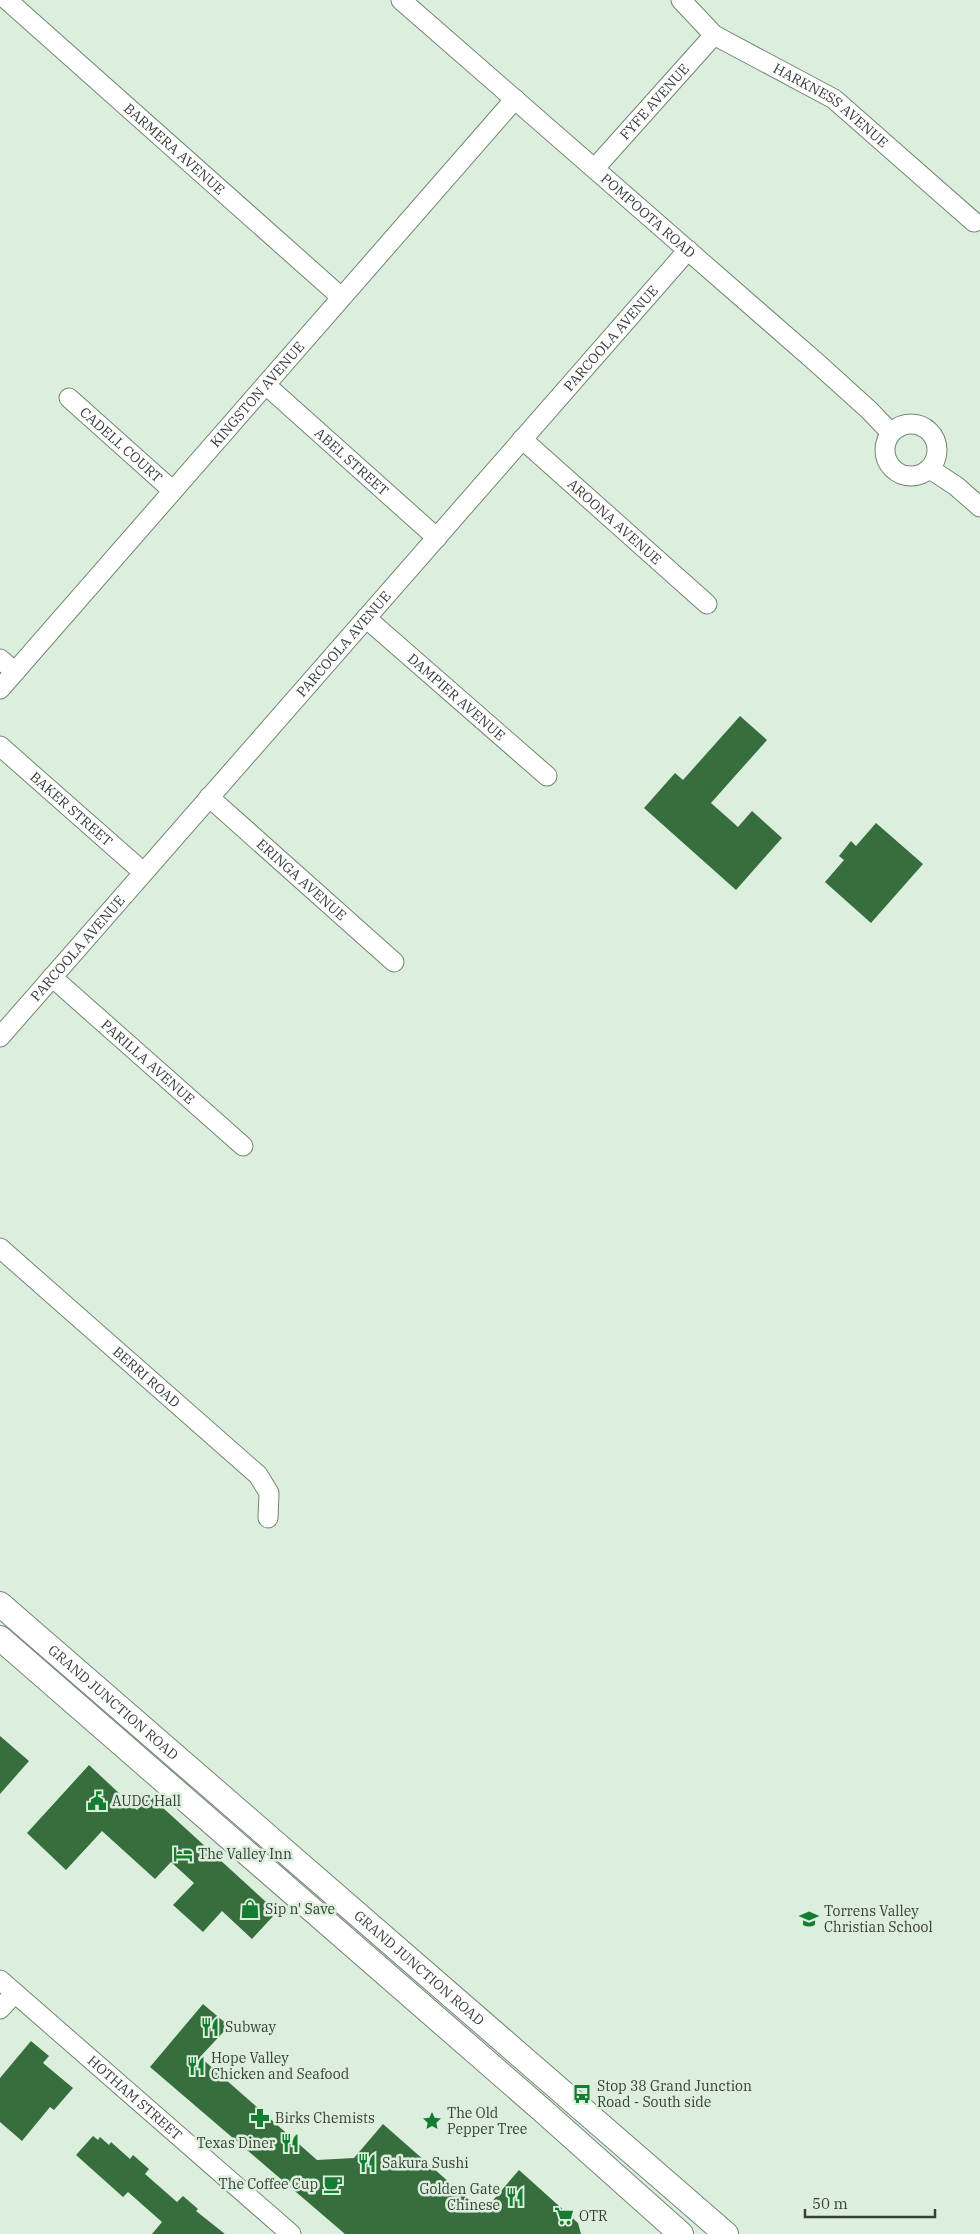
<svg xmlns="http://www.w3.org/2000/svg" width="980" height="2234" font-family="'IBM Plex Serif',serif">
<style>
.building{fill:#366e3e}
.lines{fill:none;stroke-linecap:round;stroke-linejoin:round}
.minor-casing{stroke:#748576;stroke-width:21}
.major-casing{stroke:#748576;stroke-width:26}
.minor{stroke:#fff;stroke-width:19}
.major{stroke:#fff;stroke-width:24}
.labels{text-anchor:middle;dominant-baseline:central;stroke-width:5;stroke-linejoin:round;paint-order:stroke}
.street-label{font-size:14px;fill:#373e37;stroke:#dcefdd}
.poi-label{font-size:14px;fill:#373e37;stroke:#dcefdd;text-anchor:start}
</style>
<rect width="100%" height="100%" fill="#dcefdd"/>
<path class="building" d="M740 716 767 740 711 803 738 827 752 811 782 838 736 890 644 808 675 773 683 780Z
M876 823 923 864 871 923 825 882 844 860 839 856 851 841 856 846Z
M0 1736 29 1761 0 1794Z
M89 1765 137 1810 150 1796 277 1912 252 1939 222 1911 203 1932 173 1905 194 1883 171 1862 155 1879 102 1831 66 1870 27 1833Z
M203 2004 229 2026 200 2057 317 2160 354 2158 383 2124 483 2212 519 2170 578 2223 581 2234H345L150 2067Z
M31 2041 49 2056 43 2063 73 2088 54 2110 50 2107 22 2141 0 2122V2078Z
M93 2136 98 2140 100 2137 109 2145 111 2142 130 2159 133 2155 149 2169 145 2174 177 2202 183 2196 198 2209 196 2211 225 2234H152L162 2222 128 2192 123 2197 76 2155Z"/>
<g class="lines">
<g class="minor-casing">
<g id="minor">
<path id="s1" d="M7 0 341 297"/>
<path id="s2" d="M401 0 817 363 869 410 891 433"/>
<path id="s3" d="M681 0 714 35 834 99 974 222"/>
<path id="s4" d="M595 168 714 35"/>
<path id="s5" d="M266 385 437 538"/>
<path id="s6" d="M69 398 173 491"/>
<circle cx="911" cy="450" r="26"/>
<path id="s7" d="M522 439 707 604"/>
<path d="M930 469 956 486 980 507"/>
<path id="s8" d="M366 618 547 776"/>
<path d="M0 659 15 672"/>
<path id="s9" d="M0 689 515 99"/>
<path id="s10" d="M0 746 143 872"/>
<path id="s11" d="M209 797 394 962"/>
<path id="s12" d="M52 977 243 1146"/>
<path id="s13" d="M0 1037 688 250"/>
<path id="s14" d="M0 1248 258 1475 269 1493 268 1518"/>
<path id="s15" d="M0 1980 291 2234"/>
<path d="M0 2009 15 1993"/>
</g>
</g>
<g class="major-casing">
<g id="major">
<path id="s16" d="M0 1604 726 2234"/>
<path d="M0 1638 542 2110 681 2234"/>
</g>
</g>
<use href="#minor" class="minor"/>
<use href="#major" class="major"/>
</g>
<defs>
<g id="civic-bare" transform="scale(1.5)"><path d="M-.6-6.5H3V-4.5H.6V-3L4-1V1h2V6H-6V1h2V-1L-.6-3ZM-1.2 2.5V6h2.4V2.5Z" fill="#147d31" stroke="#dcefdd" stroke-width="2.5" paint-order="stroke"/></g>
<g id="hotel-bare" transform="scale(1.5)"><path d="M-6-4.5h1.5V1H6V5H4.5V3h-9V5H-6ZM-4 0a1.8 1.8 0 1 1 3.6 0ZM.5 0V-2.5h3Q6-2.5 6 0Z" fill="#147d31" stroke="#dcefdd" stroke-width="2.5" paint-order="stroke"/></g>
<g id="shop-bare" transform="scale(1.5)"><path d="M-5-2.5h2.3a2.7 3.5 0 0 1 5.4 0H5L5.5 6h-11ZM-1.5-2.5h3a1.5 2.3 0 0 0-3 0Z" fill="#147d31" stroke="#dcefdd" stroke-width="2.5" paint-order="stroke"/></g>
<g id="school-bare" transform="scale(1.5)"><path d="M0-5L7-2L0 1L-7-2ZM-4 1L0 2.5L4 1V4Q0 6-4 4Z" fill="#147d31" stroke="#dcefdd" stroke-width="2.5" paint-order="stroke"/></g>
<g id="restaurant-bare" transform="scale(1.5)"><path d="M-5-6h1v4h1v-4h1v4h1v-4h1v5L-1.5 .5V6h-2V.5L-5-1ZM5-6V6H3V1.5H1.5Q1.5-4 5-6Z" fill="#147d31" stroke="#dcefdd" stroke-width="2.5" paint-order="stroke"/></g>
<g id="bus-bare" transform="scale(1.5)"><path d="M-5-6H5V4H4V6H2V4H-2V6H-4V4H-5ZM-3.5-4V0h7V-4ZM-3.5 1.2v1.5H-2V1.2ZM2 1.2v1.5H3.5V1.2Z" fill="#147d31" stroke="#dcefdd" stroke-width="2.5" paint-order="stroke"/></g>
<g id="pharmacy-bare" transform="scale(1.5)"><path d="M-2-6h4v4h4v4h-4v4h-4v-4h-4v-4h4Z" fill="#147d31" stroke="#dcefdd" stroke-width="2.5" paint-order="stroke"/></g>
<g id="sight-bare" transform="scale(1.5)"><path d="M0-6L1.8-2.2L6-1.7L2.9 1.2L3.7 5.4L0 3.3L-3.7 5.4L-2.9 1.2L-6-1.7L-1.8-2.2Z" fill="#147d31" stroke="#dcefdd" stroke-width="2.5" paint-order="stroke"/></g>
<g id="cafe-bare" transform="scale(1.5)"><path d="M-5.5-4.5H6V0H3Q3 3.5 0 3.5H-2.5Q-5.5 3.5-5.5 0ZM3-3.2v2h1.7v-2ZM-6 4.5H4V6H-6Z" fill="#147d31" stroke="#dcefdd" stroke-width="2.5" paint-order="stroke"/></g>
<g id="supermarket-bare" transform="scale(1.5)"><path d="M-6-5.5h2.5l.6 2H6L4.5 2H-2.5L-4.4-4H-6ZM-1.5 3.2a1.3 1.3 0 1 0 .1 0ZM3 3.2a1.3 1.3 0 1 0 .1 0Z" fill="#147d31" stroke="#dcefdd" stroke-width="2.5" paint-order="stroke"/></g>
</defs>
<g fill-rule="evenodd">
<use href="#civic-bare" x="97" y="1801"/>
<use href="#hotel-bare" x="183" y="1854"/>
<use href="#shop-bare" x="250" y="1909"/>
<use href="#school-bare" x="809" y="1919"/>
<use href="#restaurant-bare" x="210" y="2027"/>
<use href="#restaurant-bare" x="196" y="2066"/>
<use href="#bus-bare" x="582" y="2094"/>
<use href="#pharmacy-bare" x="260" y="2118"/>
<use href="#sight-bare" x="432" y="2121"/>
<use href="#restaurant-bare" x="290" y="2143"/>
<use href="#restaurant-bare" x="367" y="2163"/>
<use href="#cafe-bare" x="333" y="2184"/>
<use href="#restaurant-bare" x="515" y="2197"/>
<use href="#supermarket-bare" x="564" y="2216"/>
</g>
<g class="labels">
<g class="street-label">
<text stroke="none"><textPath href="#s4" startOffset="89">FYFE AVENUE</textPath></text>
<text stroke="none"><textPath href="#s3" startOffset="185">HARKNESS AVENUE</textPath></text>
<text stroke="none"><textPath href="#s1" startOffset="224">BARMERA AVENUE</textPath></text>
<text stroke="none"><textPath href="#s2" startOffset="328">POMPOOTA ROAD</textPath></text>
<text stroke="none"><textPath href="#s13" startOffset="928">PARCOOLA AVENUE</textPath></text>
<text stroke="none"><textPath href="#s9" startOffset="391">KINGSTON AVENUE</textPath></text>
<text stroke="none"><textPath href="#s6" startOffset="70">CADELL COURT</textPath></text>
<text stroke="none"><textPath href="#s5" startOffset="115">ABEL STREET</textPath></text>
<text stroke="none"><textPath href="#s7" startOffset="124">AROONA AVENUE</textPath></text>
<text stroke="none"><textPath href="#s13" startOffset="522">PARCOOLA AVENUE</textPath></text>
<text stroke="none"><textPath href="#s8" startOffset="120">DAMPIER AVENUE</textPath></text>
<text stroke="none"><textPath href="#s10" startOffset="95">BAKER STREET</textPath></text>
<text stroke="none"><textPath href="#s11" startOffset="124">ERINGA AVENUE</textPath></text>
<text stroke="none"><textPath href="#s13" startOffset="118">PARCOOLA AVENUE</textPath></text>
<text stroke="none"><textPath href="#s12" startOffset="128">PARILLA AVENUE</textPath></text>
<text stroke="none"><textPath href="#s14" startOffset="195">BERRI ROAD</textPath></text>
<text stroke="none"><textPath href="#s16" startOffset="150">GRAND JUNCTION ROAD</textPath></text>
<text stroke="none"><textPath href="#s16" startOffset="555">GRAND JUNCTION ROAD</textPath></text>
<text stroke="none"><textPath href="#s15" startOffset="179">HOTHAM STREET</textPath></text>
</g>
<g class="poi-label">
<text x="112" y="1801">AUDC Hall</text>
<text x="198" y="1854">The Valley Inn</text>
<text x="265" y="1909">Sip n' Save</text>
<text x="824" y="1911">Torrens Valley<tspan x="824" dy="16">Christian School</tspan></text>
<text x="225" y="2027">Subway</text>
<text x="211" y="2058">Hope Valley<tspan x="211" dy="16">Chicken and Seafood</tspan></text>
<text x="597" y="2086">Stop 38 Grand Junction<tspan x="597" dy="16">Road - South side</tspan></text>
<text x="447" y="2113">The Old<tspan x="447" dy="16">Pepper Tree</tspan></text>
<text x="275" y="2118">Birks Chemists</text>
<text x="275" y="2143" text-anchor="end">Texas Diner</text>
<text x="382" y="2163">Sakura Sushi</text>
<text x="318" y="2184" text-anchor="end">The Coffee Cup</text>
<text x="500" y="2189" text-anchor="end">Golden Gate<tspan x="500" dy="16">Chinese</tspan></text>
<text x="579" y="2216">OTR</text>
</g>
</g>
<path d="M805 2209v8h130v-8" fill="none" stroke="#373e37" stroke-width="2.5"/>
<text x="812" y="2209" font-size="15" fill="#373e37" stroke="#dcefdd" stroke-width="4" paint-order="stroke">50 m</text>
</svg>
